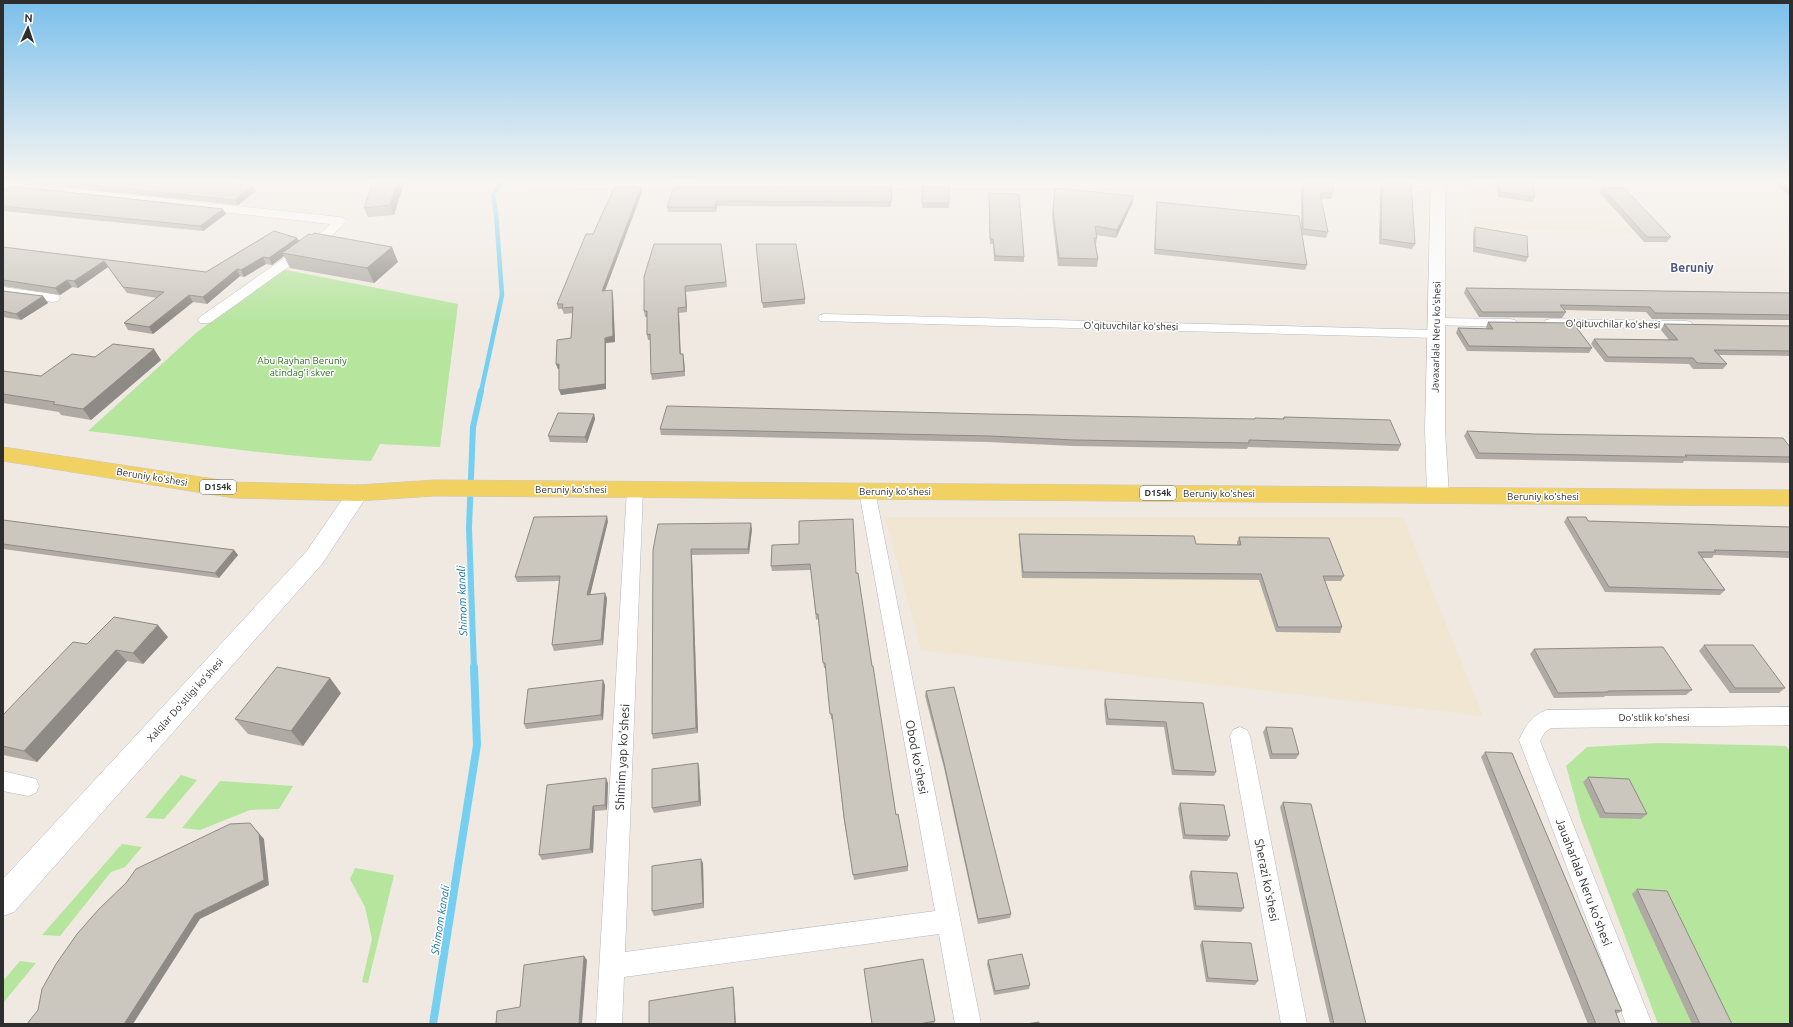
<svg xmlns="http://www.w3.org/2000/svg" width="1793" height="1027" font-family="Ubuntu,sans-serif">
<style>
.education{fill:#f0e6d1}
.green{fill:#b6e59e}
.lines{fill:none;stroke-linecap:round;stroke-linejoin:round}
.stream-far2{stroke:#75cff0;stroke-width:4.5}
.stream-far1{stroke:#75cff0;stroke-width:6}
.stream{stroke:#75cff0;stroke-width:8}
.street-casing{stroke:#b4b7c1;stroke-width:1}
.secondary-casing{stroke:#b4b7c1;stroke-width:1}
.primary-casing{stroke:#c9c9c9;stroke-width:1}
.street{fill:#fff;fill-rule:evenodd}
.secondary{fill:#fff;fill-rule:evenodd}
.primary{fill:#f2d163;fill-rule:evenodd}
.wall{fill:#afaba4}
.shaded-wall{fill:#8e8b86}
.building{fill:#cbc7bf;stroke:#8e8b86}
.labels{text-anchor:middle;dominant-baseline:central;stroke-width:3;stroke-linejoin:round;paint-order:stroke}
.shield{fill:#fff;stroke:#6d6d6d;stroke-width:1}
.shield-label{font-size:9px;font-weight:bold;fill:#2e2e2e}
.street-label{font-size:10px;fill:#2e2e2e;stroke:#fff}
.park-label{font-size:10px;fill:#2c6e1b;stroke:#fff}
.water-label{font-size:11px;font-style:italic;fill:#0d6fa3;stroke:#fff}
.far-district-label{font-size:12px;font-weight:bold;fill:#4d5680;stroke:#fff}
.near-street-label{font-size:12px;fill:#2e2e2e;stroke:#fff}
</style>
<rect width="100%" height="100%" fill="#efe9e1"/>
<path class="education" d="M1469 180H1587L1632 233 1469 227Z
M885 517H1403L1483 716 921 650Z"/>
<path class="green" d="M281 269 458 304 440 447 380 444 371 461C276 457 182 442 88 431L196 333Z
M1659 743 1786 746 1790 751V1024H1658L1581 820 1566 766 1587 747Z
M181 775 197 780 164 819 145 818Z
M220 781 293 786 279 809 250 810 200 830 182 828Z
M122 844 142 847 125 867 111 872 60 936 42 935Z
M355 868 394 875 368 983 362 982 372 939 365 907 350 879Z
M20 961 36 963 3 1003V981Z"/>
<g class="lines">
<path class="stream-far2" d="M481 392 502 295 496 213 493 195 503 180"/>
<path class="stream-far1" d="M474 668 469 528 473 427 481 391"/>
<path class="stream" d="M433 1024 477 745 474 667"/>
<g class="street-casing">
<path id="street" d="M531 180 697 184 703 187 697 190 536 187 530 184Z
M1358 180H1439L1444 183 1438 186 870 189 864 186 870 183Z
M1768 180H1790V183H1774Z
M3 182 33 185 39 188 33 191 3 188Z
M67 188 340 217 344 218 346 221 332 236 210 323H200L198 320 200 317 324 230 330 224 63 194 61 192 63 190Z
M3 287 53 294 58 295 60 298 58 301 53 302 3 295Z
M825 314 1436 330 1441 331 1443 334 1441 337 1436 338 820 321 818 318 820 315Z
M1437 318 1510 319 1515 320 1517 323 1515 326 1510 327 1432 325 1430 322 1432 319Z
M1551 319 1686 321 1691 322 1693 325 1691 328 1686 329 1546 326 1544 323 1546 320Z
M635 483 641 485 643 489 625 952 935 911 859 491 861 487 867 485 873 487 875 491 981 1024H955L939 934 624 977 622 1024H596L627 489 629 485Z
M1790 707V725L1551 728 1545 732 1540 741 1652 1024H1626L1519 740C1525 726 1532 715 1547 710Z
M1240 727 1247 730 1250 736 1307 1024H1281L1230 736 1233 730Z
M3 771 36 779 39 786 36 793 28 796 3 791Z"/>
</g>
<g class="secondary-casing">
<path id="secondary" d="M1431 180H1445V430L1449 495 1446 500 1438 503 1430 500 1427 495 1425 430Z
M358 485 366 488 369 493 322 564 14 912 3 916V879L306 552 350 488Z"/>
</g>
<g class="primary-casing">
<path id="primary" d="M3 447 234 482 358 485 435 480 1790 490V506L435 496 358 501 234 498 3 461Z"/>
</g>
<use href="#street" class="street"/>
<use href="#secondary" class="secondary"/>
<use href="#primary" class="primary"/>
</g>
<path class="wall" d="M25 180H198L256 191 238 205 27 183Z
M374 180H405L394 215 368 217 364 208Z
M620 180H647L645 183 620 182Z
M677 180H893L892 182 677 183Z
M922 180H948V182H922Z
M1495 180H1532L1535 197 1533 202 1498 197Z
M1779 180H1790V197L1776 184Z
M1303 182 1333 193 1331 199H1321L1328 232 1326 238 1302 235 1307 265 1305 270 1154 254 1156 207 1157 202 1301 228V188Z
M1382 183 1415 244 1412 249 1379 244 1380 188Z
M892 186 891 207 717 206 716 212H668L667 207 674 187Z
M922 186 949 203V208H922Z
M1602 187 1671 237 1667 242H1644L1599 192Z
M1055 188 1132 204 1116 238 1096 235 1097 238 1096 245 1098 259 1097 267 1058 266 1052 218Z
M3 191 226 214 203 231 3 211Z
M642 192 605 291 613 295 615 342 606 343V389L561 395 559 390V369H558L556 364 571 338 573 313 564 314 562 309H558L557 304Z
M989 193 1024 257V262L994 261 993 244H990Z
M1475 227 1528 257 1526 262 1473 252V232Z
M297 238 299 241 398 262 374 283 290 268 284 256 272 265 266 264 244 277 240 276 207 304 193 302 153 334 128 330 124 323 157 298 127 293 108 267 78 288 72 287 60 295 3 286V247L206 272Z
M721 244 727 287 686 292 687 312 679 313 680 354 684 359 685 376 652 380 651 374V340H648L647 335V317H645L644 311Z
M756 244 805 299V304L763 308Z
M1466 288 1790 293V320L1652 319 1646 312 1564 310 1566 312 1562 318 1479 317 1464 293Z
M3 291 43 296 48 303 21 320 3 317Z
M1488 322 1592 348 1589 353 1467 351 1456 333 1458 328 1487 329 1486 327Z
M1664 324 1790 326V356L1719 355 1727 364 1723 369H1693L1689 364 1605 362 1591 344 1594 339 1669 340 1661 330Z
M95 357 161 360 91 420 61 415 59 412 3 403V371L41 376Z
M594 414 595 419 587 443 550 442 548 436Z
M988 414 1254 419 1255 418 1283 419 1284 417 1401 445 1398 451 1248 447 1247 449 1073 446 989 442 661 435 660 429Z
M1467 431 1790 447V463L1684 461 1683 463 1476 459 1464 436Z
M1567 517 1588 521 1790 527V558L1714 555 1712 558H1702L1725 590 1720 595 1605 592 1564 522Z
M3 520 234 550 238 555 219 578 3 549Z
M608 521 590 594 607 598 603 645 554 651 552 645 559 581 517 582 515 577Z
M658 524 752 529 749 554 692 555 698 733 653 739 652 734Z
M1019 534 1196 544 1237 545V542L1239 537 1344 576 1341 581H1325L1342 627 1340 633 1276 632 1259 580 1022 578 1019 540Z
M772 545 856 573 872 666 896 815 908 866V871L854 880 844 821 833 719H831L826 668H824L818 619 816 620 811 570 772 571 771 566Z
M168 637 143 664 127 661 37 762 3 755V715L87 644Z
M1704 645 1785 688 1779 693H1730L1699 651Z
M1534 649 1692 690 1686 695 1605 696 1604 697 1554 698 1530 654Z
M605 685 603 720 526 729 524 724Z
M926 691 1011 914 1010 918 978 924 944 768 925 696Z
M341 693 303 746 248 734 235 719Z
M1105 699 1203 703 1216 772 1214 776 1172 775 1164 727 1106 725 1104 704Z
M1266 727 1299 754 1296 759H1270L1263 732Z
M1485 752 1622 1011 1616 1014 1620 1024H1588L1481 757Z
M699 767 701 806 654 813 652 808Z
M1588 777 1647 814 1641 819 1600 818 1583 782Z
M608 783 607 810 595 811 593 853 542 860 539 855Z
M1283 802 1366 1024H1330L1280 807Z
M1180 803 1230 836 1227 841 1183 839 1178 808Z
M703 863 704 908 654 916 652 911Z
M1191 871 1244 908 1241 912 1194 910 1189 876Z
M1637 889 1732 1024H1692L1632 894Z
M1202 941 1258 981 1255 985 1206 982 1200 945Z
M988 960 1030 985 1029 989 994 995 987 964Z
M935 1021 934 1024H871Z"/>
<path class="shaded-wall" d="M398 180H405L394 215 390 205Z
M253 186 256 191 238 205 235 200Z
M641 187 642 192 603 296 602 291Z
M1134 196 1132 204 1116 238 1117 230Z
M716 201 717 206 716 212 715 207Z
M223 209 226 214 203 231 200 226Z
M297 238 301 245 282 253 284 256 272 265 269 258Z
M392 247 398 262 374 283 367 268Z
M263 257 266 264 244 277 241 270Z
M104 261 108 267 78 288 74 281Z
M237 269 240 276 207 304 203 297Z
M67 280 72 287 60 295 55 288Z
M685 286 686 292 687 312 686 307Z
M612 290 613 295 615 342 606 343V389L561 395 559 390 605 338Z
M189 295 193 302 153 334 149 327Z
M43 296 48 303 21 320 16 314Z
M678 308 679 313 681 359 680 354Z
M154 349 161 360 91 420 83 409Z
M683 354 684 359 685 376 684 371Z
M556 364H559L561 369H558Z
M594 414 595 419 587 443 585 437Z
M607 516 608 521 589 600 587 595Z
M751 523 752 529 749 554 748 549Z
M691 549 692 555 698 733 696 728Z
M234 550 238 555 219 578 215 573Z
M605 593 607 598 603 645 601 640Z
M158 625 168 637 143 664 133 653Z
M116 650 127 661 37 762 24 751Z
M330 678 341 693 303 746 291 731Z
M603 680 605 685 603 720 601 715Z
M698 763 699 767 701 806 699 801Z
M606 778 608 783 607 810 605 805Z
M593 806 595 811 593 853 590 849Z
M250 823 264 839 269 885 200 919 133 1024H124Z
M701 859 703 863 704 908 703 903Z
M584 956 587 960 582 1024H579Z
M733 987 734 991 736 1024H735Z"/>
<path class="building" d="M40 180H198L253 186 235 200Z
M374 180H398L390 205 364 208Z
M1498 180H1532L1535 197 1500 192Z
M1779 180H1790V189Z
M1303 182H1333V193H1320L1328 232 1303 229Z
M1382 183H1411L1415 244 1381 239Z
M11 186 223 209 200 226 3 206V191Z
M615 186 641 187 602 291 612 290 613 336 605 338V384L559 390V364H556L557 340 571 338 573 307 562 308 563 304H557L586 234H593Z
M892 186 891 202 716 201 715 207H667L674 187Z
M922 186H949V203H922Z
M1602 187 1624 188 1671 237H1647Z
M1055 188 1134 196 1117 230 1095 226 1097 238H1094L1098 259 1059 258 1053 210Z
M989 193 1019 194 1024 257 995 256 993 239H990Z
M1157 202 1299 216 1307 265 1155 249Z
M1475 227 1527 236 1528 257 1475 247Z
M274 231 297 238 269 258 263 257 241 270 237 269 203 297 189 295 149 327 124 323 164 292 123 287 104 261 74 281 67 280 55 288 3 280V247L206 272Z
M314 233 392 247 367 268 282 253 309 234 312 235Z
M654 244H721L726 282 685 286 686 307 678 308 680 354H683L684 371 651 374 650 334 647 335V311H644V277Z
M756 244H796L805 299 762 303Z
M1466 288 1790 293V315L1655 313 1650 307 1560 305 1566 312H1482Z
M3 291 43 296 16 314 3 311Z
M1488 322 1573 323 1592 348 1469 346 1458 328 1493 329Z
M1664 324 1790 326V351L1714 350 1727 364 1697 363 1693 358 1608 357 1594 339 1678 340Z
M113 344 154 349 83 409 53 404 55 402 3 394V371L41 376 72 354 95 357Z
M667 406 988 414 1255 419V418L1284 419V417L1390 420 1401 445 1249 440V443L1074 440 990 436 660 429Z
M558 413 594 414 585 437 548 436Z
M1467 431 1534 434 1783 438 1790 447V457L1685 455 1687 457 1479 453Z
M607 516 587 595 605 593 601 640 552 645 560 576 515 577 534 517Z
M1567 517H1586L1588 521 1790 527V552L1714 550 1716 552H1698L1725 590 1609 587Z
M853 519 856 573H858L872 666H873L896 815 898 814 908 866 853 875 844 817 832 714H830L825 663H823L818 614H816L810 564 771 566 772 545 799 544V521Z
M3 520 234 550 215 573 3 544Z
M751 523 748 549H691L696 728 652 734 653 550 658 524Z
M1019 534 1194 536 1196 544 1241 545 1239 537 1329 538 1344 576H1323L1342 627H1278L1261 574 1023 572Z
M114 617 158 625 133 653 116 650 24 751 3 746V715L73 642 87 644Z
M1704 645H1753L1785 688H1735Z
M1663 647 1692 690 1608 691V692L1558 693 1534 649Z
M277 667 330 678 291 731 235 719Z
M603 680 601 715 524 724 528 689Z
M954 687 1011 914 978 919 944 763 926 691Z
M1105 699 1203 703 1216 772 1174 770 1166 722 1108 719Z
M1266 727 1292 728 1299 754H1272Z
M1485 752 1512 753 1622 1011 1615 1010 1620 1024H1596Z
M698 763 699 801 652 808V769Z
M1588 777 1629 779 1647 814 1605 813Z
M606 778 605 805 593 806 590 849 539 855 547 785Z
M1283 802 1311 804 1366 1024H1334Z
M1180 803 1224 805 1230 836 1185 835Z
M250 823 259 834 264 880 195 914 124 1024H27L38 1010 42 989 56 964 77 934 99 909 126 883 136 869 230 824Z
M701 859 703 903 652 911V866Z
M1191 871 1237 873 1244 908 1196 906Z
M1637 889 1667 891 1732 1024H1700Z
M1202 941 1251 943 1258 981 1208 978Z
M1022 954 1030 985 995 991 988 960Z
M584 956 579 1024H496L497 1011 520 1007 524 965Z
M923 959 935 1021 919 1024H872L864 969Z
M733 987 735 1024H649V1001Z
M1039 1022V1024H1026Z"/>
<linearGradient id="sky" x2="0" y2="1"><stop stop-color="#7abfeb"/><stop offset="0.56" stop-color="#f8f5f2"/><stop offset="1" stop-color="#f8f5f2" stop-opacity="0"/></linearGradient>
<rect width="1793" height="324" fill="url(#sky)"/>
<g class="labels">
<g class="shield">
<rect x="200" y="480" width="36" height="14" rx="3"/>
<rect x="1140" y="486" width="36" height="14" rx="3"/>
</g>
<g class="shield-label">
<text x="218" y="487">D154k</text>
<text x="1158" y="493">D154k</text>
</g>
<g class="street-label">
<text transform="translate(1613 324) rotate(1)">O'qituvchilar ko'shesi</text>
<text transform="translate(1131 326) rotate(1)">O'qituvchilar ko'shesi</text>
<text transform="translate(1436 337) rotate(-89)">Javaxarlala Neru ko'shesi</text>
<text transform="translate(152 477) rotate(9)">Beruniy ko'shesi</text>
<text x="571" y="489">Beruniy ko'shesi</text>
<text x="895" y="491">Beruniy ko'shesi</text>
<text x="1219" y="493">Beruniy ko'shesi</text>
<text x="1543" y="496">Beruniy ko'shesi</text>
<text transform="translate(185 700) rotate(-48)">Xalqlar Do'stligi ko'shesi</text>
<text x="1654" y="717">Do'stlik ko'shesi</text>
</g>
<g class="park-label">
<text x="302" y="360">Abu Rayhan Beruniy<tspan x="302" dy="12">atindag'i skver</tspan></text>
</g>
<g class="water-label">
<text transform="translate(462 601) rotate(-92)">Shimom kanali</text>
<text transform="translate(440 920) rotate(-81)">Shimom kanali</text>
</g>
<g class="far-district-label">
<text x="1692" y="267">Beruniy</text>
</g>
<g class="near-street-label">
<text transform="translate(622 757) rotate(-87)">Shimim yap ko'shesi</text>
<text transform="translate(917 757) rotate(79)">Obod ko'shesi</text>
<text transform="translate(1267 880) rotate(79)">Sherazi ko'shesi</text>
<text transform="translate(1584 882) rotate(69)">Jauaharlala Neru ko'shesi</text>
</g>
</g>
<rect width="1793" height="1027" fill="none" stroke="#2e2e2e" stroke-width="8"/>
<g transform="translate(28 28) rotate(3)" stroke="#ffffff" stroke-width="3" paint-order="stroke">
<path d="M0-3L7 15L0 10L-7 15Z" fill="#2e2e2e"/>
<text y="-6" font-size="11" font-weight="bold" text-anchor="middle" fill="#2e2e2e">N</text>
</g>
</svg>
